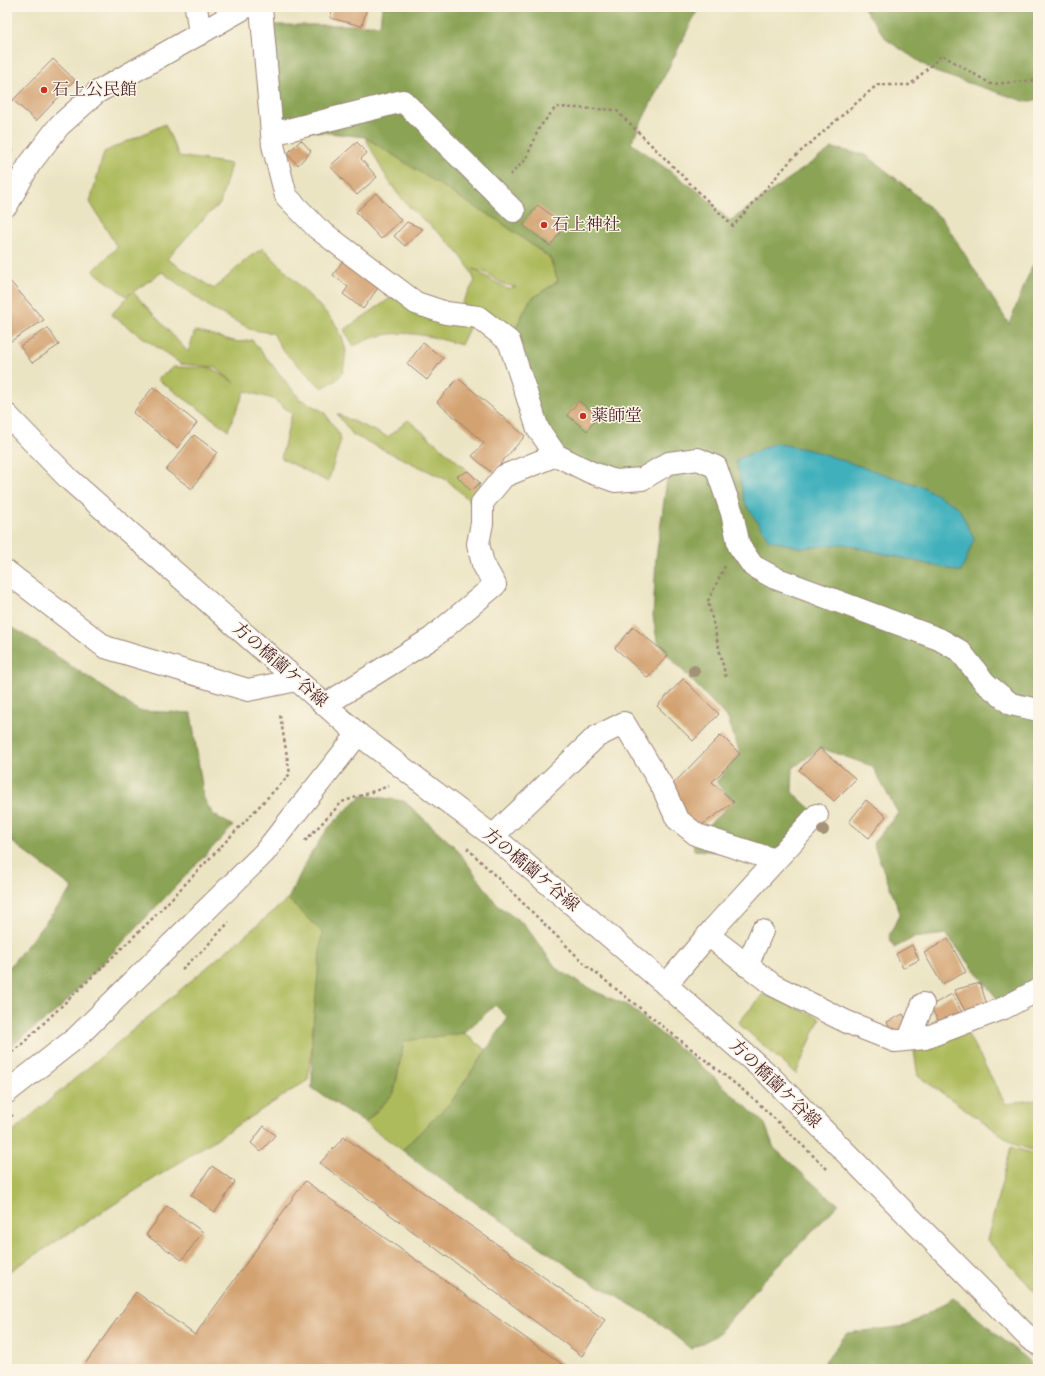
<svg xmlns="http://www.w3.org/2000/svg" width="1045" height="1376" font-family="'IM FELL DW Pica','Noto Serif JP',serif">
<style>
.green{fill:#aebb5d;stroke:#7c6d44;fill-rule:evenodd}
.forest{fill:#8aa354;stroke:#6a6140}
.water{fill:#41b0bc;stroke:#466874}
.building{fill:#d3a271}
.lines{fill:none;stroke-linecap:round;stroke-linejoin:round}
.minor-casing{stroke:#9a8277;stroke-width:24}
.major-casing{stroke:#9a8277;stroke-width:24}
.path{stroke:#9a8277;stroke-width:2.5;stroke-dasharray:3 3;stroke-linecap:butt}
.minor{stroke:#fff;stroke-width:22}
.major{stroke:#fff;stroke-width:22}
.tree{fill:#a39278}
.poi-dot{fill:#c8321e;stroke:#fcf5e5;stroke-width:1.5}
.labels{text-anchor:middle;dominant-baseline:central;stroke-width:3;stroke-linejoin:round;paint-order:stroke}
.poi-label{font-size:17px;fill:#4a1f2b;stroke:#fcf5e5;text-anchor:start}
.street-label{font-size:17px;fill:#4a1f2b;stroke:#fcf5e5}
</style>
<rect width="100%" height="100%" fill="#fcf5e5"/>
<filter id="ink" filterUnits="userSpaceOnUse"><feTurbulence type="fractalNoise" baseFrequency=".025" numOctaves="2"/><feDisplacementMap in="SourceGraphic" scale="8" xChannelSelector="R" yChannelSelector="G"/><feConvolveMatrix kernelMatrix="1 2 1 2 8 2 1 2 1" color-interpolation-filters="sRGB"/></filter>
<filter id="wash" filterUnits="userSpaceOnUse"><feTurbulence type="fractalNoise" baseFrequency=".012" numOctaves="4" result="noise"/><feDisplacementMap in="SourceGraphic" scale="16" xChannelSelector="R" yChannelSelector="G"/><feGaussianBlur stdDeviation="0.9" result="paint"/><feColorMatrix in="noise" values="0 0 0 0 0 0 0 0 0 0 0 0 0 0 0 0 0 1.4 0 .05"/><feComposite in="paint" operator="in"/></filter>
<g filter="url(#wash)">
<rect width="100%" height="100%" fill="#ebe4c3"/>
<path class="green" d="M165 124 179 156 231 164 220 204 206 216 167 259 214 289 248 258 263 248 333 320 342 336 346 351 343 372 335 381 322 388 283 351 273 333 253 330 214 310 162 272 133 292 188 352 195 331 238 342 252 340 300 399 324 412 340 435V443L328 482 281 458 292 413 290 412 273 399 245 391 228 430 157 379 174 367 211 368 235 383 214 367 181 364 111 315 131 293 126 296 93 271 117 247 90 202 104 152Z
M365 137 496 219 550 258 558 281 530 300 509 341 459 308 475 281C461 244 428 228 403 200 387 182 376 158 365 137ZM473 269 486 273 503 284 516 287 508 289Z
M392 297 470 326 461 345C422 333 391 326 354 346L344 330Z
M337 414 388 437 408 420 464 467 485 488 474 505 447 480 353 435Z
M288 899 326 933 308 1080 7 1273V1136Z
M763 994 820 1018 796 1074 738 1023Z
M966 1031 1006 1104 1038 1099V1152L1016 1145 918 1076 914 1051Z
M464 1033 486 1050 451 1102 402 1150 365 1123 394 1093 404 1040Z
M1011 1147 1038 1155V1295L987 1240Z"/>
<path class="forest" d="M382 7H699L631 143 703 195 730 221 832 148 866 155 908 188 943 220 1009 324 1032 266 1038 262V985L1002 1005 946 934 913 938 894 948 889 936 900 913 873 843 898 813 872 766 820 748 793 768 792 792 817 815 773 855 694 850 693 839 733 802 716 782 740 754 728 719 668 655 657 640 653 616 656 558 669 465 623 480 559 455 509 341 530 300 558 281 550 258 496 219 462 199 365 137 283 128 274 25H380Z
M863 7H1038V99L1027 102 935 72 887 40Z
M7 625 22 633 139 711 191 713 204 799 213 814 233 826 59 1009 7 1049V970L73 888 7 838Z
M362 795 404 801 456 848 498 906 524 924 557 969 594 991 631 1007 655 1029 698 1063 765 1124 774 1148 826 1195 839 1204 761 1283 717 1335 691 1349 653 1318 587 1279 426 1169 402 1150 451 1102 508 1018 495 1005 464 1033 404 1041 394 1093 365 1123 312 1088V1036L322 932 288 899 308 858 329 827Z
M954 1298 1038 1369H819L847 1333 906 1326Z"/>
<path class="water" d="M775 443 814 451 923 487 958 507 974 539 961 572 843 544 802 548 769 540 745 503 736 460Z"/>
<g id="blocks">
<path class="building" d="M333 7H367L362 26 330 18Z
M53 59 75 80 36 121 13 100Z
M301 140 311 151 298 165 287 154Z
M357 142 367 153 361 159 377 177 357 195 330 166Z
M7 146 13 150 7 159Z
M376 193 401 220 381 239 356 212Z
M538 205 565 226 550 246 523 225Z
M407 222 423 229 405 246 394 236Z
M345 258 380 285 363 309 343 294 348 287 333 275Z
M7 278 44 320 11 341 7 336Z
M48 328 59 345 32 363 20 346Z
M423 343 443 358 427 380 407 364Z
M458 378 525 436 492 473 472 456 484 443 437 402Z
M153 387 197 423 177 448 133 413Z
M579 401 598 416 587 431 567 415Z
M194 435 217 452 192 489 166 470Z
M468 471 480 483 471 491 457 476Z
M633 627 668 655 648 678 615 648Z
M683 679 719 714 693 741 657 706Z
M721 735 740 754 712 782 734 802 696 829 674 802 680 797 670 787Z
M820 748 856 779 834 801 799 770Z
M866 800 886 816 869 838 849 822Z
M948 939 966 972 942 984 924 953Z
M912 945 919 960 903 968 896 954Z
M980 983 988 1008 968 1017 954 990Z
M952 994 965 1018 943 1030 930 1006Z
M903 1014 910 1028 894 1036 887 1022Z
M264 1126 275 1135 261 1152 251 1143Z
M344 1137 605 1320 582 1356 320 1163Z
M212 1166 235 1182 215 1212 191 1195Z
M305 1181 569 1369H92L85 1364 136 1292 195 1335Z
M167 1206 203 1232 182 1260 146 1235Z"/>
</g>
</g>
<g filter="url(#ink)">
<use href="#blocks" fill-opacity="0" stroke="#9a8277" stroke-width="1"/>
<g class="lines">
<g class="minor-casing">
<path id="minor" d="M196 7 200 34
M261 7 273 145 286 196 317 228 416 303 446 313 478 317 509 341 538 429 556 455 590 472 615 481 642 479 669 463 698 459 716 467 732 513 739 546 753 566 775 578 939 639 960 651 985 683 1011 704 1038 710
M272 134 403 101 514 211
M7 205 29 165 59 126 96 93 246 7
M7 572 105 647 248 690 297 680
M325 705 432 638 495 585 483 564 478 544 482 523V503L504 476 556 455
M493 836 596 737 624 723 662 786 677 819 697 835 775 860
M708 935 773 985 847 1022 895 1041 925 1038 1004 1008 1038 990
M747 966 762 931
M666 985 713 929 817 815
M909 1039 923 1004
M7 1092 76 1038 264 853 358 734"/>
</g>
<g class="major-casing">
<path id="major" d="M7 415 69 479 358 734 493 836 666 985 769 1075 1030 1339 1038 1344"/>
</g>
<path class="path" d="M510 175 526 159 539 128 556 107 616 110 733 226 792 159 877 85H910L942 55 991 84 1038 80
M725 566 708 601 726 678
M305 841 342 802 389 786
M467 848 587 966 753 1098 827 1169
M182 969 204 949 229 922
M7 1056 20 1046 152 919 290 774 280 715
M7 1120 13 1115"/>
<use href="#minor" class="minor"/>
<use href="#major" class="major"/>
</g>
<g class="tree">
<circle cx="694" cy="671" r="6"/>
<circle cx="823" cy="830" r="6"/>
</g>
</g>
<g class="poi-dot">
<circle cx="44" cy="90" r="4"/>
<circle cx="544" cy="225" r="4"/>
<circle cx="583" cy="416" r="4"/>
</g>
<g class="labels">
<g class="poi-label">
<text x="52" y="90">石上公民館</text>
<text x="552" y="225">石上神社</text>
<text x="591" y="416">薬師堂</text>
</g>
<g class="street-label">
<text transform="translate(280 665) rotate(41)">方の橋薗ケ谷線</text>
<text transform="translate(531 870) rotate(40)">方の橋薗ケ谷線</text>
<text transform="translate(775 1084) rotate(44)">方の橋薗ケ谷線</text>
</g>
</g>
<rect width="1045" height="1376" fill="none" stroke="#fcf5e5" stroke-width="24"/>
</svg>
